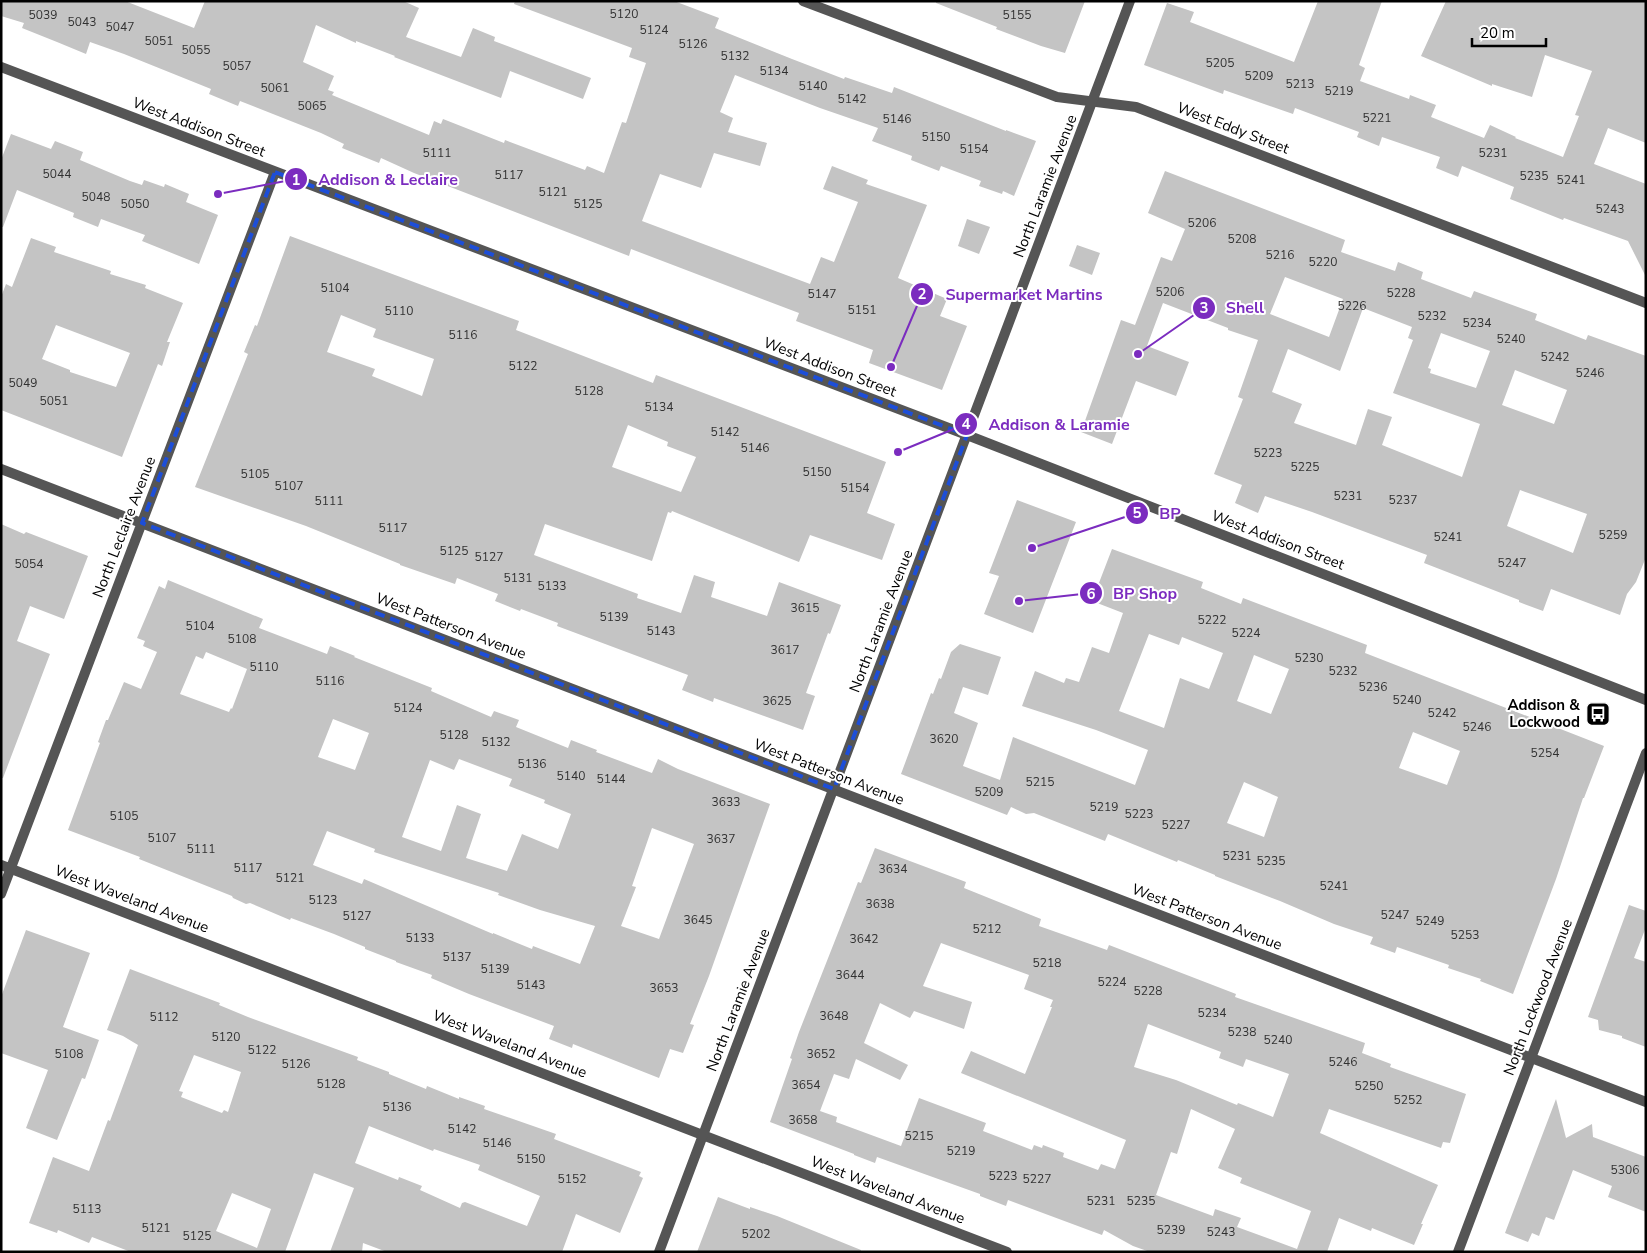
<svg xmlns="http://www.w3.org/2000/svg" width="1647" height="1253" font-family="'Nunito Sans',sans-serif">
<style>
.building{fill:#c4c4c4;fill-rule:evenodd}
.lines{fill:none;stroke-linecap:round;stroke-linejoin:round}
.minor{stroke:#555;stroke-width:10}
.tertiary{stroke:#555;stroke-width:10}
.marked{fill:none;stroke:#1d4ed8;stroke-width:4;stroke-dasharray:10 6;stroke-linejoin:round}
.labels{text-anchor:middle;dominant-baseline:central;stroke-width:4;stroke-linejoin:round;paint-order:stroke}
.number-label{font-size:12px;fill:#313131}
.street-label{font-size:15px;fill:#000;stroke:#fff}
.poi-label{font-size:15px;font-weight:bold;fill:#000;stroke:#fff;text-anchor:end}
.leader{fill:none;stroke:#7b2cbf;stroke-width:2}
.callout-dot{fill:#7b2cbf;stroke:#fff;stroke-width:2}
.mark-label{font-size:15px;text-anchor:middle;font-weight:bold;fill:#fff}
.callout-label{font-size:16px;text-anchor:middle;font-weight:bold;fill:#7b2cbf;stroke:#fff;stroke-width:4;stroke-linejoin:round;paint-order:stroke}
</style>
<rect width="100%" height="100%" fill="#fff"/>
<path class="building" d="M1 1H125L194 28 205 1H403L419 8 406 37 461 57 473 28 495 37 494 41 591 78 583 99 510 71 501 98 394 57 395 56 356 41V43L316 25 303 62 334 76 328 90 334 92 332 95 429 135 434 121 441 124 443 119 504 143 505 140 585 170 587 166 604 173 622 122 626 123 646 63 629 57 632 48 514 4 515 1H674L719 18 715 28 792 59 844 79 845 77 892 93 894 87 1006 131V130L1036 141 1014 196 1003 191 1002 194 979 186 981 181 941 166 939 171 911 160 912 156 872 141 878 128 820 108 735 75 720 112 733 118 728 132 767 143 760 166 714 153 701 188 660 174 642 221 810 284 821 257 834 262 858 202 823 189 832 166 868 180 866 184 927 205 898 278 947 299 940 316 967 326 942 390 869 363 873 350 796 321 799 313 631 249 629 256 414 173 381 158 379 163 342 148 344 144 321 133 240 101 238 106 209 94 211 89 124 54 90 42 86 54 57 42 22 28 24 23 1 16Z
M936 1H1085L1065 53 1041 46 996 29 997 27 936 3Z
M1318 1H1382L1359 65 1365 68 1360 81 1409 99 1410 95 1436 105 1431 117 1484 138 1490 125 1516 137 1515 138 1563 157 1579 116 1575 115 1592 71 1545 55 1532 97 1492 84V86L1421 56 1446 1H1646V143L1608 128 1594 164 1646 184V277L1628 241 1564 218 1563 220 1510 199 1514 187 1462 166 1458 177 1436 168 1440 157 1382 137 1379 146 1357 137 1359 132 1295 108 1293 114 1224 90 1223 94 1144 65 1167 3 1194 12 1190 22 1294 62Z
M11 134 51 149 55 141 83 152 80 160 130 181 142 185 144 180 164 187 165 184 189 194 186 202 218 215 199 264 142 241 145 235 101 219 98 227 73 217 74 213 17 190 3 227H1V160Z
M1165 171 1345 240 1341 252 1395 271 1398 262 1423 272 1421 279 1471 298 1474 291 1537 314 1535 320 1586 340 1588 335 1646 356V557L1636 582 1627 594 1620 615 1551 589 1543 611 1519 602V600L1424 563 1427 555 1312 512 1265 496 1258 513 1235 503 1242 485 1214 474 1243 399 1238 397 1258 340 1228 330V328L1163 303 1147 346 1189 362 1176 396 1136 381 1112 444 1081 432 1121 320 1135 325 1161 257 1172 261 1185 229 1148 213ZM1285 277 1343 299 1329 337 1270 314ZM1363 308 1412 327 1408 338 1413 340 1393 393 1480 424 1462 477 1382 445 1392 417 1368 409 1356 445 1294 423 1302 404 1272 392 1288 349 1340 371ZM1441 333 1490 351 1476 388 1430 373 1431 369 1428 368ZM1515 370 1567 390 1554 424 1502 405ZM1520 490 1587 514 1573 553 1507 526Z
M967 219 990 227 979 254 958 246Z
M290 236 519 321 516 330 612 367 653 383 656 375 886 462 867 513 895 524 882 560 810 535 799 562 672 511 671 513 668 512 652 561 545 524 534 555 638 594 637 598 681 613 694 575 715 582 711 597 767 616 779 582 841 605 830 634 828 633 806 693 815 696 803 730 714 698 713 702 682 690 688 675 557 626 558 623 521 609 520 611 495 601 498 594 457 578 455 584 400 565V564L306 526 195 487 248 354 244 352 255 325 257 326ZM341 315 376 329 373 337 434 359 422 396 372 376 375 369 327 352ZM628 425 668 442 667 446 696 457 681 492 612 467Z
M31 238 56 247 54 252 111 271 110 274 146 285 145 288 183 303 167 342H170L162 366 158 364 122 457 1 410V297L6 284 12 287ZM56 325 130 353 116 387 70 372V370L42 359Z
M1077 245 1100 253 1092 275 1069 266Z
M1017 500 1076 522 1033 633 984 614 999 576 989 573Z
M1 524 24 534 26 532 88 556 64 619 30 606 17 641 50 654 3 778H1Z
M1112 549 1203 582 1201 588 1241 604 1243 598 1367 645 1365 653 1604 746 1584 798H1583L1556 879 1513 994 1480 981 1481 979 1448 968 1449 965 1397 947 1395 953 1370 944 1373 937 1334 924 1280 901 1215 876V875L1178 860 1177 862 1108 834 1105 841 1034 813 1026 814 1011 807 1007 815 901 774 931 693 933 694 939 678 941 679 951 652 960 644 1001 657 988 695 963 687 954 713 978 723 963 766 1000 780 1013 737 1135 785 1148 750 1096 730 1022 706 1035 671 1064 683 1066 678 1079 682 1092 647 1109 653 1123 613 1092 601ZM1149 634 1179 645 1182 637 1223 653 1209 689 1180 678 1164 728 1119 711ZM1254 655 1289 669 1271 714 1237 701ZM1413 732 1460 751 1447 785 1399 768ZM1244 782 1278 797 1264 837 1227 823Z
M168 580 263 619 259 628 327 654 330 646 355 656 354 657 432 688 431 691 491 717 494 711 519 720 516 727 568 748 571 740 597 750 596 752 652 773 658 759 678 769 770 804 709 976 690 1024 694 1025 683 1053 670 1049 659 1078 573 1044 572 1048 549 1039 554 1026 469 994 431 978 432 975 396 962V961L365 949V947L334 934 291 918 290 920 250 903 246 904 233 898 232 896 139 859 140 857 68 830 100 743 98 742 106 720H108L124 682 141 689 157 652 143 646 145 641 137 638 159 586 165 589ZM206 652 247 669 232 709 231 708 229 712 180 694 196 656 203 659ZM333 719 369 733 355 770 318 757ZM459 759 512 779 509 786 545 800 544 803 571 814 558 849 522 834 507 871 466 858 481 814 457 805 441 851 402 837 430 760 454 770ZM652 828 694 844 659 939 621 926 636 887 632 886ZM327 831 375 849 374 852 499 893 498 895 540 910 595 926 580 964 533 946 532 949 493 933V934L364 879 362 884 313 865Z
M875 848 966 882 964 888 1041 919 1039 926 1107 950 1109 945 1236 994 1235 997 1365 1043 1362 1053 1391 1064 1390 1067 1466 1094 1450 1143 1443 1142 1441 1148 1329 1109 1320 1133 1438 1185 1421 1224H1423L1414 1245 1372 1228 1371 1231 1339 1218 1327 1252H1150L1133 1246 1104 1230 1102 1235 1008 1200 1006 1206 980 1196V1194L877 1157 875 1163 854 1155V1154L770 1122 792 1059 790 1058 799 1032 858 882 861 883ZM941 943 1029 975 1024 989 1053 1000 1050 1007H1052L1025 1074 971 1051 961 1073 1126 1140 1115 1169 1101 1164 1098 1170 1063 1157 1064 1153 1043 1145 1042 1148 1034 1145 1032 1150 983 1131 986 1123 919 1098 901 1146 836 1122 837 1117 820 1111 834 1074 849 1079 856 1059 900 1080 908 1065 864 1043 880 1003 910 1018 914 1011 964 1029 972 1002 923 986ZM1148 1024 1221 1052 1219 1058 1243 1067 1246 1059 1289 1074 1273 1117 1238 1103 1237 1105 1176 1080 1134 1067ZM1191 1109 1235 1129 1218 1168 1242 1178 1240 1183 1311 1211 1297 1249 1237 1227 1241 1218 1215 1209 1213 1216 1156 1195 1171 1152 1177 1154Z
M1629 905 1646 911V927L1634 958 1646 962V1047L1622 1038V1036L1599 1030 1598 1020 1588 1017Z
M26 930 90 953 63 1027 99 1040 85 1079 82 1078 57 1140 26 1128 48 1070 1 1053V997Z
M130 969 220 1003 219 1005 248 1017 358 1057 357 1060 389 1072V1074L426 1089 427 1086 459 1099V1097L485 1106 484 1109 556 1134 554 1139 641 1172 639 1176 643 1178 620 1233 576 1214 562 1252H387L363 1243 362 1252H330L354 1188 314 1173 285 1252H131L92 1237 89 1243 58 1230 57 1233 29 1223 53 1157 89 1171 108 1120 110 1121 138 1045 123 1036 107 1030ZM194 1055 241 1072 228 1112 224 1110 222 1113 181 1097 183 1092 179 1091ZM369 1126 433 1151 434 1149 480 1165 478 1170 540 1196 527 1226 465 1202 462 1203 460 1208 420 1190 422 1186 399 1177 398 1180 355 1163ZM232 1193 271 1209 257 1248 216 1231Z
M1556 1099 1566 1138 1592 1124 1593 1137 1646 1157V1212L1608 1197 1612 1186 1573 1170 1554 1220 1546 1217 1539 1236 1532 1233 1528 1242 1505 1233Z
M718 1197 750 1209V1207L777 1216 861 1250V1252H697Z"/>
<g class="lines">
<path class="minor" d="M803 1 1057 97 1136 107 1646 303
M1 469 1646 1102
M1 865 1007 1252
M1 894 275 172
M1458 1252 1646 753"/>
<path class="tertiary" d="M1 67 967 435 1646 700
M659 1252 1130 1"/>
</g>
<path class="marked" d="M275 172 967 435 834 789 142 523Z"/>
<defs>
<g id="bus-square" transform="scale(1.25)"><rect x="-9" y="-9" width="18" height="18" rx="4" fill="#000" stroke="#fff"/><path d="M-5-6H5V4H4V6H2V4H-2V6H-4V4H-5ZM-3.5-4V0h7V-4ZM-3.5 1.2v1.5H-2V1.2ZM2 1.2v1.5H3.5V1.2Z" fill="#fff"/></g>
</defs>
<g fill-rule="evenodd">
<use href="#bus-square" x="1598" y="714"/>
</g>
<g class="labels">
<g class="number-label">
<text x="624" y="14">5120</text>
<text x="43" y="15">5039</text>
<text x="1017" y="15">5155</text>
<text x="82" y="22">5043</text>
<text x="120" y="27">5047</text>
<text x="654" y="30">5124</text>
<text x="159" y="41">5051</text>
<text x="693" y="44">5126</text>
<text x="196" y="50">5055</text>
<text x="735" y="56">5132</text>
<text x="1220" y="63">5205</text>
<text x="237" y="66">5057</text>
<text x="774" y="71">5134</text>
<text x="1259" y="76">5209</text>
<text x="1300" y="84">5213</text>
<text x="813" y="86">5140</text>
<text x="275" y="88">5061</text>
<text x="1339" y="91">5219</text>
<text x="852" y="99">5142</text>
<text x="312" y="106">5065</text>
<text x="1377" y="118">5221</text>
<text x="897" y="119">5146</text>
<text x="936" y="137">5150</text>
<text x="974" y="149">5154</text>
<text x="437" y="153">5111</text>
<text x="1493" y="153">5231</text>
<text x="57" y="174">5044</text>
<text x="509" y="175">5117</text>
<text x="1534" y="176">5235</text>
<text x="1571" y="180">5241</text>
<text x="553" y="192">5121</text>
<text x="96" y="197">5048</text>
<text x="135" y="204">5050</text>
<text x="588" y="204">5125</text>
<text x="1610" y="209">5243</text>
<text x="1202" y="223">5206</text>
<text x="1242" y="239">5208</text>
<text x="1280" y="255">5216</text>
<text x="1323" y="262">5220</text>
<text x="335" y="288">5104</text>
<text x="1170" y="292">5206</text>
<text x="1401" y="293">5228</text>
<text x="822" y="294">5147</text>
<text x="1352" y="306">5226</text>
<text x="862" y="310">5151</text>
<text x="399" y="311">5110</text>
<text x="1432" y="316">5232</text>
<text x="1477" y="323">5234</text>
<text x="463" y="335">5116</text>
<text x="1511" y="339">5240</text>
<text x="1555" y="357">5242</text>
<text x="523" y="366">5122</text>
<text x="1590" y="373">5246</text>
<text x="23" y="383">5049</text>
<text x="589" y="391">5128</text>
<text x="54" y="401">5051</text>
<text x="659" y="407">5134</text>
<text x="725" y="432">5142</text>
<text x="755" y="448">5146</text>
<text x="1268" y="453">5223</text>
<text x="1305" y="467">5225</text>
<text x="817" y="472">5150</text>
<text x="255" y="474">5105</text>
<text x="289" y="486">5107</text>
<text x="855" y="488">5154</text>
<text x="1348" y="496">5231</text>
<text x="1403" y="500">5237</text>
<text x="329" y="501">5111</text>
<text x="393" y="528">5117</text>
<text x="1613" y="535">5259</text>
<text x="1448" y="537">5241</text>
<text x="454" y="551">5125</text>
<text x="489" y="557">5127</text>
<text x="1512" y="563">5247</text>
<text x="29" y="564">5054</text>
<text x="518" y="578">5131</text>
<text x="552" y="586">5133</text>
<text x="805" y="608">3615</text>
<text x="614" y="617">5139</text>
<text x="1212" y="620">5222</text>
<text x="200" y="626">5104</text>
<text x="661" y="631">5143</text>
<text x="1246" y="633">5224</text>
<text x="242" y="639">5108</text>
<text x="785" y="650">3617</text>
<text x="1309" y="658">5230</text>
<text x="264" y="667">5110</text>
<text x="1343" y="671">5232</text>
<text x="330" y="681">5116</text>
<text x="1373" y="687">5236</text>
<text x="1407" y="700">5240</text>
<text x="777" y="701">3625</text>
<text x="408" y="708">5124</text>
<text x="1442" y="713">5242</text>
<text x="1477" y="727">5246</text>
<text x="454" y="735">5128</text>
<text x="944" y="739">3620</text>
<text x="496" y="742">5132</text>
<text x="1545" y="753">5254</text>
<text x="532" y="764">5136</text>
<text x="571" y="776">5140</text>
<text x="611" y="779">5144</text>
<text x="1040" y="782">5215</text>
<text x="989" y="792">5209</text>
<text x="726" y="802">3633</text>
<text x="1104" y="807">5219</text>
<text x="1139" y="814">5223</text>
<text x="124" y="816">5105</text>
<text x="1176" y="825">5227</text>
<text x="162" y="838">5107</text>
<text x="721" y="839">3637</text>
<text x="201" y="849">5111</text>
<text x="1237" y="856">5231</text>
<text x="1271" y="861">5235</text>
<text x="248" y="868">5117</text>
<text x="893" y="869">3634</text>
<text x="290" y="878">5121</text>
<text x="1334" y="886">5241</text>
<text x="323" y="900">5123</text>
<text x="880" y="904">3638</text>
<text x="1395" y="915">5247</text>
<text x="357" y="916">5127</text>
<text x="698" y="920">3645</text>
<text x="1430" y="921">5249</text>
<text x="987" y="929">5212</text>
<text x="1465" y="935">5253</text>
<text x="420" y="938">5133</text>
<text x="864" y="939">3642</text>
<text x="457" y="957">5137</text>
<text x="1047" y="963">5218</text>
<text x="495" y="969">5139</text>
<text x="850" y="975">3644</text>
<text x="1112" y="982">5224</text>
<text x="531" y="985">5143</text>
<text x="664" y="988">3653</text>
<text x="1148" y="991">5228</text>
<text x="1212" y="1013">5234</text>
<text x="834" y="1016">3648</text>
<text x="164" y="1017">5112</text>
<text x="1242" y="1032">5238</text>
<text x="226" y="1037">5120</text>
<text x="1278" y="1040">5240</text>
<text x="262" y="1050">5122</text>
<text x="69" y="1054">5108</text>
<text x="821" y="1054">3652</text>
<text x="1343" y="1062">5246</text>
<text x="296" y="1064">5126</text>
<text x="331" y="1084">5128</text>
<text x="806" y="1085">3654</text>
<text x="1369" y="1086">5250</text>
<text x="1408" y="1100">5252</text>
<text x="397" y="1107">5136</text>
<text x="803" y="1120">3658</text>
<text x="462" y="1129">5142</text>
<text x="919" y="1136">5215</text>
<text x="497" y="1143">5146</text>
<text x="961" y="1151">5219</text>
<text x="531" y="1159">5150</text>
<text x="1625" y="1170">5306</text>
<text x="1003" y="1176">5223</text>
<text x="572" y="1179">5152</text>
<text x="1037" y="1179">5227</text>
<text x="1101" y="1201">5231</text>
<text x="1141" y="1201">5235</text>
<text x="87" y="1209">5113</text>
<text x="156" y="1228">5121</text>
<text x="1171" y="1230">5239</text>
<text x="1221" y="1232">5243</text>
<text x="756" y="1234">5202</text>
<text x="197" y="1236">5125</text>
</g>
<g class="street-label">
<text transform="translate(199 127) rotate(21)">West Addison Street</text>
<text transform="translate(1233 128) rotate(21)">West Eddy Street</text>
<text transform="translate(1045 186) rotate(-69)">North Laramie Avenue</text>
<text transform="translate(830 367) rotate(21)">West Addison Street</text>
<text transform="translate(124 527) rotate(-69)">North Leclaire Avenue</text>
<text transform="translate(1278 540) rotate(21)">West Addison Street</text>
<text transform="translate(881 621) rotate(-69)">North Laramie Avenue</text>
<text transform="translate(451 626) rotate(21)">West Patterson Avenue</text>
<text transform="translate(829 772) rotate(21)">West Patterson Avenue</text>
<text transform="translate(132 899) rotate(21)">West Waveland Avenue</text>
<text transform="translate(1207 917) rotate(21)">West Patterson Avenue</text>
<text transform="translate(1538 997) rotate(-69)">North Lockwood Avenue</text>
<text transform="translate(738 1000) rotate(-69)">North Laramie Avenue</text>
<text transform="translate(510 1044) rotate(21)">West Waveland Avenue</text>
<text transform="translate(888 1190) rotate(21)">West Waveland Avenue</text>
</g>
<g class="poi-label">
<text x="1580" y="705">Addison &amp;<tspan x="1580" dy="17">Lockwood</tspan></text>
</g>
</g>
<path class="leader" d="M218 194L296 179M891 367L922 294M1138 354L1204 308M898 452L966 424M1032 548L1137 513M1019 601L1091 593"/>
<g class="callout-dot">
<circle cx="218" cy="194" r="5"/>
<circle cx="891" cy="367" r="5"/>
<circle cx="1138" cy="354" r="5"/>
<circle cx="898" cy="452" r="5"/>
<circle cx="1032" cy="548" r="5"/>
<circle cx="1019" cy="601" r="5"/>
<circle cx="296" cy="179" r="12"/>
<circle cx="922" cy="294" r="12"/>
<circle cx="1204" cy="308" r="12"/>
<circle cx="966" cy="424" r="12"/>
<circle cx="1137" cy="513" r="12"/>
<circle cx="1091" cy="593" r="12"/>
</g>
<g class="mark-label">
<text x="296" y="185">1</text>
<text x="922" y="299">2</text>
<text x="1204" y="313">3</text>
<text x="966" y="429">4</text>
<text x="1137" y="518">5</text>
<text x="1091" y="599">6</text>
</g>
<g class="callout-label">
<text x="388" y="185">Addison &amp; Leclaire</text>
<text x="1024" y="300">Supermarket Martins</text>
<text x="1245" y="313">Shell</text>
<text x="1059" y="430">Addison &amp; Laramie</text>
<text x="1170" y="519">BP</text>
<text x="1145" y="599">BP Shop</text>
</g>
<rect width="1647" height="1253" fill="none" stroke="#000000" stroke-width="5"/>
<path d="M1472 38v8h74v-8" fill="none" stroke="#000000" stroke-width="2.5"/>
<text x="1480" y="38" font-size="15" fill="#000000" stroke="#ffffff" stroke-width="4" paint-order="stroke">20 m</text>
</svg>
